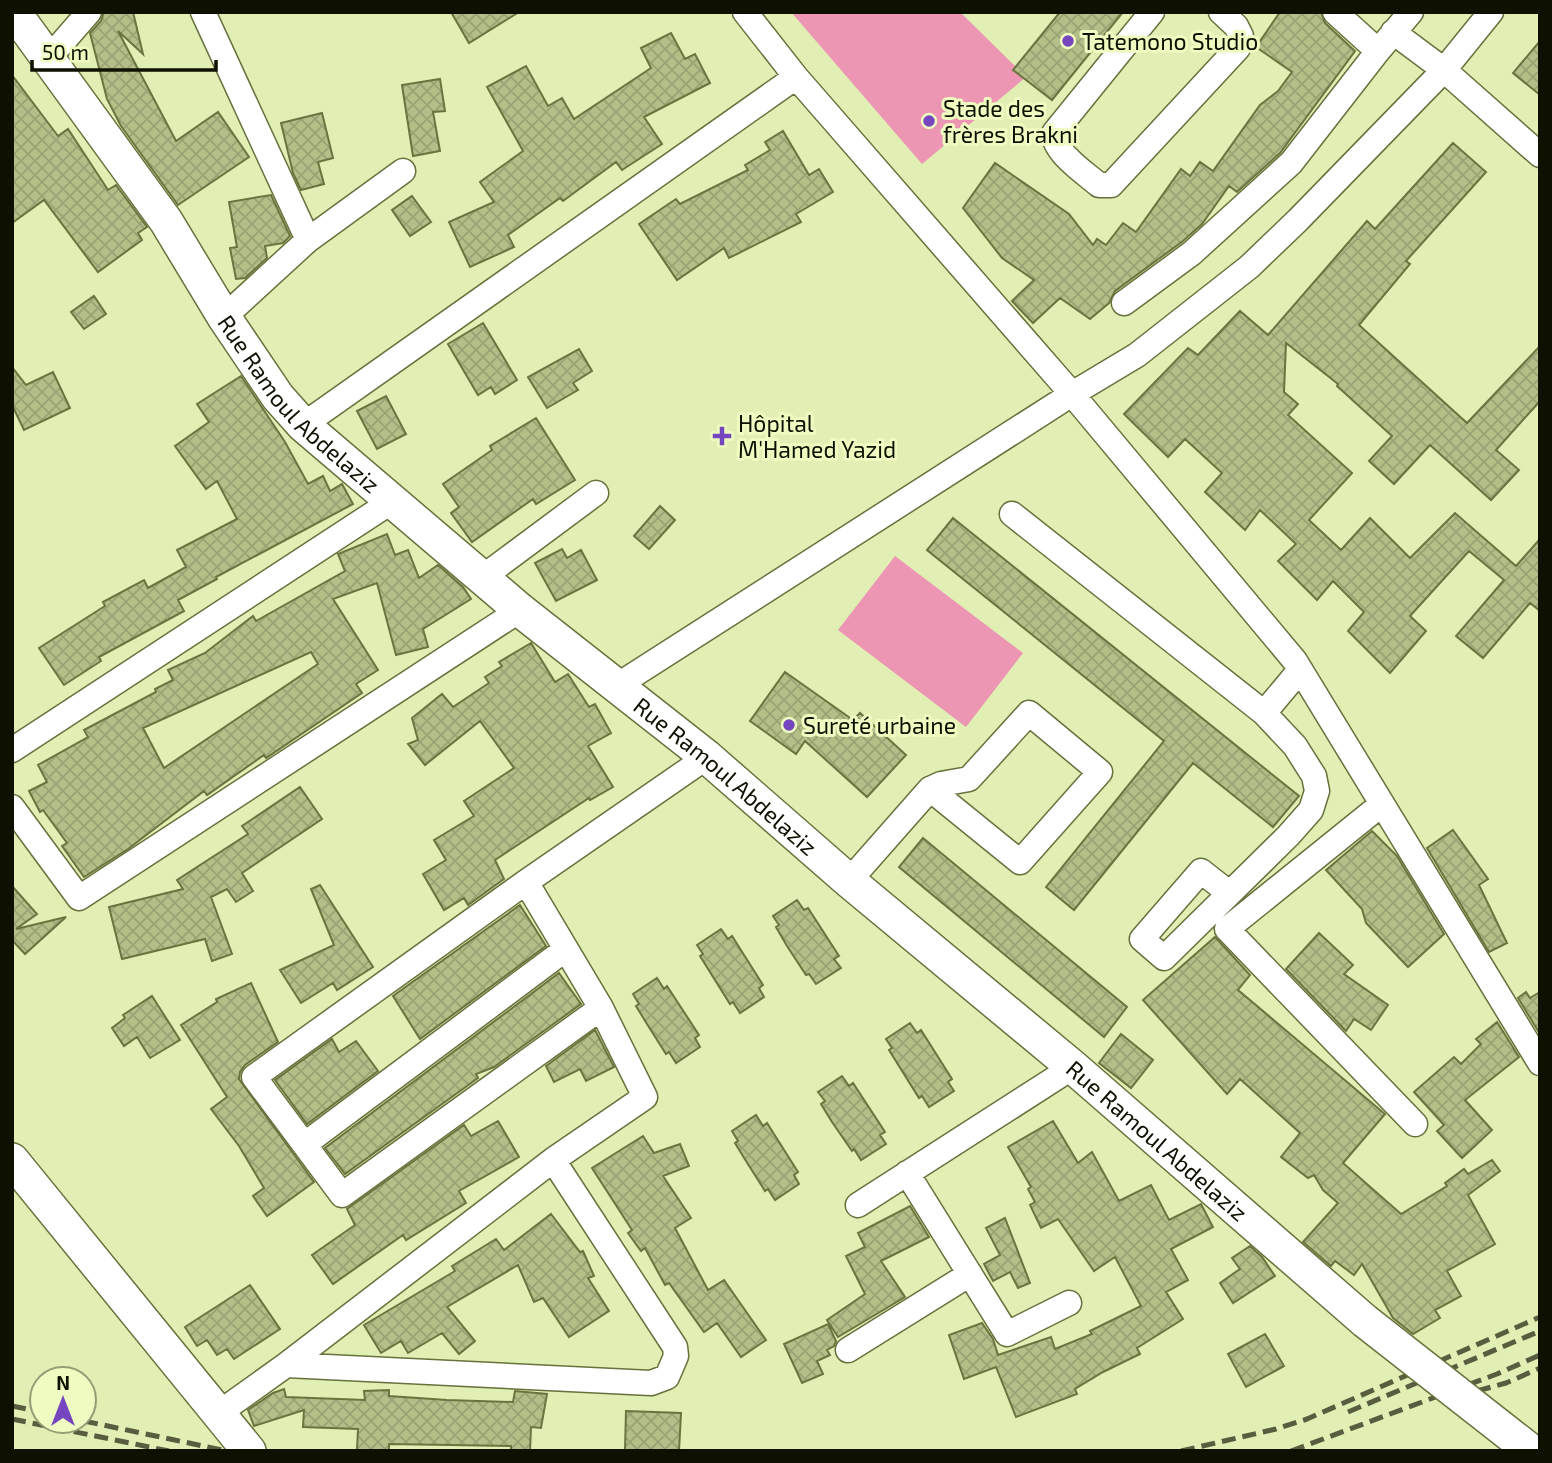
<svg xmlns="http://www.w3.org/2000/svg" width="1552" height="1463" font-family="'Exo 2',sans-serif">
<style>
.pitch{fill:#ec96b3}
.building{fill:url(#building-cross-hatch);stroke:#6a743f;stroke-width:2;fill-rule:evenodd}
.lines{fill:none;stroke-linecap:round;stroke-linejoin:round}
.street-casing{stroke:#66713c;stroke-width:27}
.secondary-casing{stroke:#66713c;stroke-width:36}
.street{stroke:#fff;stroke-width:24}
.secondary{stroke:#fff;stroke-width:33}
.rail{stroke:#575d3e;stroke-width:5;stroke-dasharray:14 7;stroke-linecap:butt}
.secondary-bridge-casing{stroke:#66713c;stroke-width:36;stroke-linecap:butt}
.secondary-bridge{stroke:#fff;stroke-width:33}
.poi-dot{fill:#7646be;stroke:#eefbc1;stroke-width:2.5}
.labels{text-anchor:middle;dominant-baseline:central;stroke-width:6;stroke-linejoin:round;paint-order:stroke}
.poi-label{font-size:23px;fill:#0e1100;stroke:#eefbc1;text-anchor:start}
.street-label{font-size:23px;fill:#0e1100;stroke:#eefbc1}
</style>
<defs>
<pattern id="building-cross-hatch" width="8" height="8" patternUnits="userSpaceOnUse" patternTransform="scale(1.75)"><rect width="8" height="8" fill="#b3bf87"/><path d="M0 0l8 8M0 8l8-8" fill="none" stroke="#99a373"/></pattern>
</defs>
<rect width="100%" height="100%" fill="#e1eeb4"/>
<path class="pitch" d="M791 12H960L1026 77 922 164Z
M895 556 1023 653 966 727 838 630Z"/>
<path class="building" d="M104 12H133L143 54 118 31 176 141 218 112 249 157 178 205 121 126 107 99 90 33 101 21Z
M451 12H519L469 43Z
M1060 12H1123L1052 100 1013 70Z
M1280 12H1321L1325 23 1355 51 1280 153 1237 192 1229 186 1202 224 1183 241 1115 291 1109 303 1090 319 1060 298 1033 323 1012 301 1034 280 1002 258 963 208 995 163 1069 214 1093 245 1097 239 1106 245 1123 223 1136 232 1181 169 1190 176 1200 162 1213 171 1260 105 1278 91 1292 72 1256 47Z
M671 33 685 59 695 54 710 83 644 117 662 144 622 170 616 162 563 201 560 198 508 235 514 247 470 267 449 222 494 202 480 182 523 151 487 87 526 66 548 106 562 98 574 119 651 68 641 48Z
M1540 41V95L1513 73Z
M12 75 58 136 68 129 108 190 116 185 147 227 138 233 142 240 98 272 44 200 12 223Z
M440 79 445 111 433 112 440 151 413 156 402 85Z
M322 113 333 158 318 162 324 184 301 190 293 173 281 123Z
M783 131 809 175 819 169 833 192 796 214 801 222 729 258 724 248 677 280 639 224 676 199 680 204 748 170 745 165 770 150 765 142Z
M1453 143 1486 172 1406 261 1410 264 1359 325 1467 423 1540 346V401L1496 450 1519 470 1491 500 1430 445 1394 484 1369 461 1392 436 1337 386 1338 384 1286 343 1284 392 1298 404 1288 415 1352 473 1309 520 1341 550 1370 518 1410 558 1455 513 1516 566 1540 539V611L1530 603 1483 658 1456 636 1504 580 1469 551 1410 616 1426 631 1390 673 1348 631 1364 612 1333 581 1317 600 1278 561 1296 544 1260 510 1245 530 1205 492 1222 473 1185 439 1168 457 1124 414 1188 348 1198 355 1240 311 1268 335 1367 221 1375 229Z
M271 195 290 236 283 243 265 246 267 258 245 278 236 279 230 248 237 247 229 202Z
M412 196 431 222 410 236 392 210Z
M94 296 106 314 84 329 71 312Z
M483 323 517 380 495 394 491 387 478 395 448 344Z
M579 349 592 371 573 383 578 390 547 408 528 377Z
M12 367 26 385 53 372 70 408 24 430 12 405Z
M241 376 285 442 308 484 323 476 330 491 342 484 353 504 216 577 217 579 178 600 184 611 99 657 101 661 64 685 39 648 105 606 103 602 144 580 148 588 186 567 177 550 237 519 217 481 206 489 175 446 209 422 197 404Z
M386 396 406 434 377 449 357 411Z
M536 418 575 480 536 504 533 499 472 542 451 513 459 507 443 484 492 450 490 446Z
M660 506 675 520 649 549 634 536Z
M953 518 1299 796 1273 827 1193 763 1074 910 1046 887 1164 741 927 550Z
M387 534 395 555 408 550 419 578 438 565 463 587 471 599 423 629 428 647 396 655 377 583 333 599 378 670 356 684 362 693 266 758 264 755 207 795 204 791 128 849 84 877 62 846 67 843 43 810 40 812 29 791 47 782 38 765 88 737 84 730 156 692 155 689 173 680 168 670 205 653 253 616 256 621 345 571 338 554ZM311 652 318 664 164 768 143 728Z
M562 549 567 558 581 550 597 580 556 601 535 563Z
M531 643 555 682 568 674 589 707 595 704 611 733 588 746 613 787 590 800 589 798 495 860 504 879 468 905 464 898 444 910 423 874 446 860 434 840 474 816 464 801 514 768 480 721 425 765 408 744 418 740 412 718 442 694 453 707 489 683 485 677 502 666 499 662Z
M785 672 853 720 860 713 906 755 867 797 805 741 796 754 750 721Z
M300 787 322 819 242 873 253 891 236 902 227 889 211 897 232 954 212 961 205 939 122 959 109 907 183 889 177 880 248 834 242 826Z
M1453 830 1488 879 1479 885 1507 943 1489 952 1427 848Z
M1372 831 1397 856 1444 934 1408 967 1366 923 1362 909 1326 870Z
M923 838 1127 1007 1104 1037 899 867Z
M320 885 373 967 337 990 333 983 301 1003 280 970 334 945 311 889Z
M12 886 37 914 16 929 66 917 25 954 12 940Z
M797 900 804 910 808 908 839 956 834 959 841 968 816 984 809 974 806 975 787 946 776 927 779 925 773 916Z
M520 905 546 946 420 1039 393 996Z
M721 929 728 939 732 936 763 985 759 988 764 997 740 1013 733 1002 730 1004 700 956 703 954 697 945Z
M1319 933 1353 965 1344 974 1388 1005 1371 1030 1354 1019 1346 1031 1286 969Z
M1215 937 1250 975 1238 990 1385 1114 1343 1163 1401 1214 1447 1186 1445 1183 1464 1169 1468 1174 1492 1160 1500 1171 1468 1195 1495 1244 1447 1271 1461 1296 1435 1310 1440 1318 1413 1334 1393 1318 1362 1264 1354 1275 1335 1261 1331 1266 1303 1242 1338 1203 1323 1190 1314 1175 1308 1178 1281 1157 1300 1133 1240 1079 1227 1094 1143 1000Z
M559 973 581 1004 494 1067 476 1074 478 1078 345 1174 325 1148Z
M657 978 664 989 667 986 699 1035 695 1038 700 1047 676 1063 669 1052 666 1054 647 1024 636 1006 639 1004 633 994Z
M251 983 278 1042 245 1065 240 1072 239 1079 314 1182 267 1216 253 1196 264 1188 239 1146 211 1109 227 1097 181 1025 217 1002 216 999Z
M1526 992 1530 998 1540 992V1034L1518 998Z
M152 996 180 1040 150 1058 137 1037 124 1046 112 1028 125 1018 123 1015Z
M1497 1022 1519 1057 1465 1100 1492 1130 1462 1158 1437 1131 1444 1125 1414 1092 1454 1057 1461 1064 1481 1044 1476 1039Z
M910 1023 917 1033 921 1030 952 1079 948 1082 954 1091 929 1107 922 1096 919 1098 889 1050 892 1048 886 1039Z
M595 1030 614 1067 586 1081 580 1069 554 1082 546 1066Z
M1121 1034 1153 1060 1131 1088 1099 1063Z
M332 1039 339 1052 356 1041 378 1071 307 1124 275 1080Z
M842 1076 849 1086 853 1083 885 1132 880 1135 886 1144 861 1160 854 1149 852 1151 832 1122 821 1104 825 1101 818 1092Z
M756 1115 763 1126 767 1123 798 1172 794 1175 799 1184 775 1200 768 1189 765 1191 746 1161 735 1143 738 1141 732 1131Z
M498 1121 519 1157 459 1191 466 1203 406 1240 403 1235 333 1284 312 1255 355 1225 347 1209 464 1125 471 1136Z
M1053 1121 1078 1163 1092 1152 1119 1201 1151 1185 1169 1220 1201 1204 1213 1227 1171 1249 1188 1280 1166 1292 1183 1319 1137 1348 1140 1354 1103 1372 1075 1389 1077 1394 1016 1417 996 1367 964 1379 949 1335 982 1323 993 1339 998 1355 1051 1337 1055 1349 1092 1334 1090 1331 1141 1306 1115 1257 1094 1271 1058 1219 1041 1228 1030 1205 1035 1202 1028 1189 1031 1187 1008 1147Z
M643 1136 654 1153 680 1144 689 1166 663 1176 691 1218 675 1228 708 1290 724 1280 766 1340 741 1357 717 1323 704 1332 669 1283 665 1285 645 1248 641 1251 628 1233 632 1230 592 1168Z
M910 1206 929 1237 881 1261 905 1297 838 1337 827 1320 865 1294 846 1256 865 1247 858 1233Z
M551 1214 580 1252 583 1251 594 1276 588 1278 609 1311 569 1337 543 1298 534 1302 518 1265 447 1307 475 1341 459 1354 442 1333 408 1353 401 1341 381 1353 364 1325 455 1271 452 1266 496 1239 504 1250Z
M1005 1218 1030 1283 1018 1288 1010 1272 993 1281 984 1264 1000 1255 986 1228Z
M1250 1246 1262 1257 1275 1276 1233 1303 1220 1283 1240 1269 1232 1258Z
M250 1285 280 1329 234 1359 227 1349 217 1355 207 1340 197 1346 185 1327Z
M828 1324 836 1341 834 1346 827 1350 830 1355 817 1361 823 1374 802 1383 784 1344Z
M1265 1334 1284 1366 1246 1387 1228 1354Z
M284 1389 286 1397 365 1400 364 1391 389 1390V1396L447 1400 513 1402 515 1391 547 1394 541 1428 531 1427 530 1451H511V1446L389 1444V1451H371L357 1450 358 1429 303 1427 304 1410 254 1426 248 1410 273 1393Z
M626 1411 681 1413 679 1451 625 1450Z"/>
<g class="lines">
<g class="street-casing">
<path id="street" d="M203 12 308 240
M745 12 796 77 1072 394 1295 661 1540 1063
M1152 12 1054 133C1053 152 1085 173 1099 185H1111L1238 48 1241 36 1236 26 1221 12
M1335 12 1378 51
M1393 32 1444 70 1540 155
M49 58 89 12
M1124 303 1192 253 1291 163 1378 51 1411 12
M224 317 308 240 403 171
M303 425 796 77
M1012 514 1264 713
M483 577 596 493
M618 685 1072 394 1137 355 1249 267 1298 220 1444 70 1491 12
M12 750 391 502
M1382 804 1227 929 1415 1124
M12 807 79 898 520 610
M849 881 930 789 941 784 969 779 1029 713 1100 772 1020 862 930 789
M1229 893 1201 871 1142 939 1164 958 1288 836 1311 810 1317 791 1314 776 1295 746 1264 713 1300 670
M601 1008 342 1195 254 1077 526 882 707 757
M305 1144 566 949
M907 1173 1007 1334 1069 1303
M858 1205 1073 1067
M848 1350 970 1274
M286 1365 651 1383 667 1377 676 1356 675 1347 553 1160
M219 1413 286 1365 553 1160 645 1097 601 1008 526 882"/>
</g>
<g class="secondary-casing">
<g id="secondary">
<path id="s1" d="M14 12 166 221 224 317 278 397 303 425 520 610 707 757 849 881 1073 1067 1365 1321"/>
<path d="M12 1160 249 1451"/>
</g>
</g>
<use href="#street" class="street"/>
<use href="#secondary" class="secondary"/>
<path class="rail" d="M1477 1391 1506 1383 1540 1368
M12 1406 42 1412
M1348 1412 1540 1331
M12 1419 169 1451
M84 1421 227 1451
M1181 1451 1276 1429 1307 1419 1540 1317
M1291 1451 1497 1374 1540 1355"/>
<g class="secondary-bridge-casing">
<path id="secondary-bridge" d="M1365 1321 1531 1451"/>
</g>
<use href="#secondary-bridge" class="secondary-bridge"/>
</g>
<g class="poi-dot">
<circle cx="1068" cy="41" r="7"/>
<circle cx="929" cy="121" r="7"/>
<path d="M718.5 425.5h7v7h7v7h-7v7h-7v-7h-7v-7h7z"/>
<circle cx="789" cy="725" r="7"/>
</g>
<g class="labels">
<g class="poi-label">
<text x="1082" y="41">Tatemono Studio</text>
<text x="943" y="108">Stade des<tspan x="943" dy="26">frères Brakni</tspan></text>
<text x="738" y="423">Hôpital<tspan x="738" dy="26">M'Hamed Yazid</tspan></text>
<text x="803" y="725">Sureté urbaine</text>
</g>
<g class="street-label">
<text stroke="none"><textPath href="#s1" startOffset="486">Rue Ramoul Abdelaziz</textPath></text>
<text stroke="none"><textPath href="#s1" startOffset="1054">Rue Ramoul Abdelaziz</textPath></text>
<text stroke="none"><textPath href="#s1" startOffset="1619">Rue Ramoul Abdelaziz</textPath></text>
</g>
</g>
<rect width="1552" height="1463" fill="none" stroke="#0e1100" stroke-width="28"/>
<g transform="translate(63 1400)"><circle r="33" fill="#eefbc1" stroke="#949d74" stroke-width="2"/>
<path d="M0-5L12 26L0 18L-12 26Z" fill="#7646be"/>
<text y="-10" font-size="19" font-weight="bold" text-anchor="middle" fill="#0e1100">N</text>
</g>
<path d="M32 60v10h184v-10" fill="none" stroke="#0e1100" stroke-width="3.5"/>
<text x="42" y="60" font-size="21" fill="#0e1100" stroke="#eefbc1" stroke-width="5" paint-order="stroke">50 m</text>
</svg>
